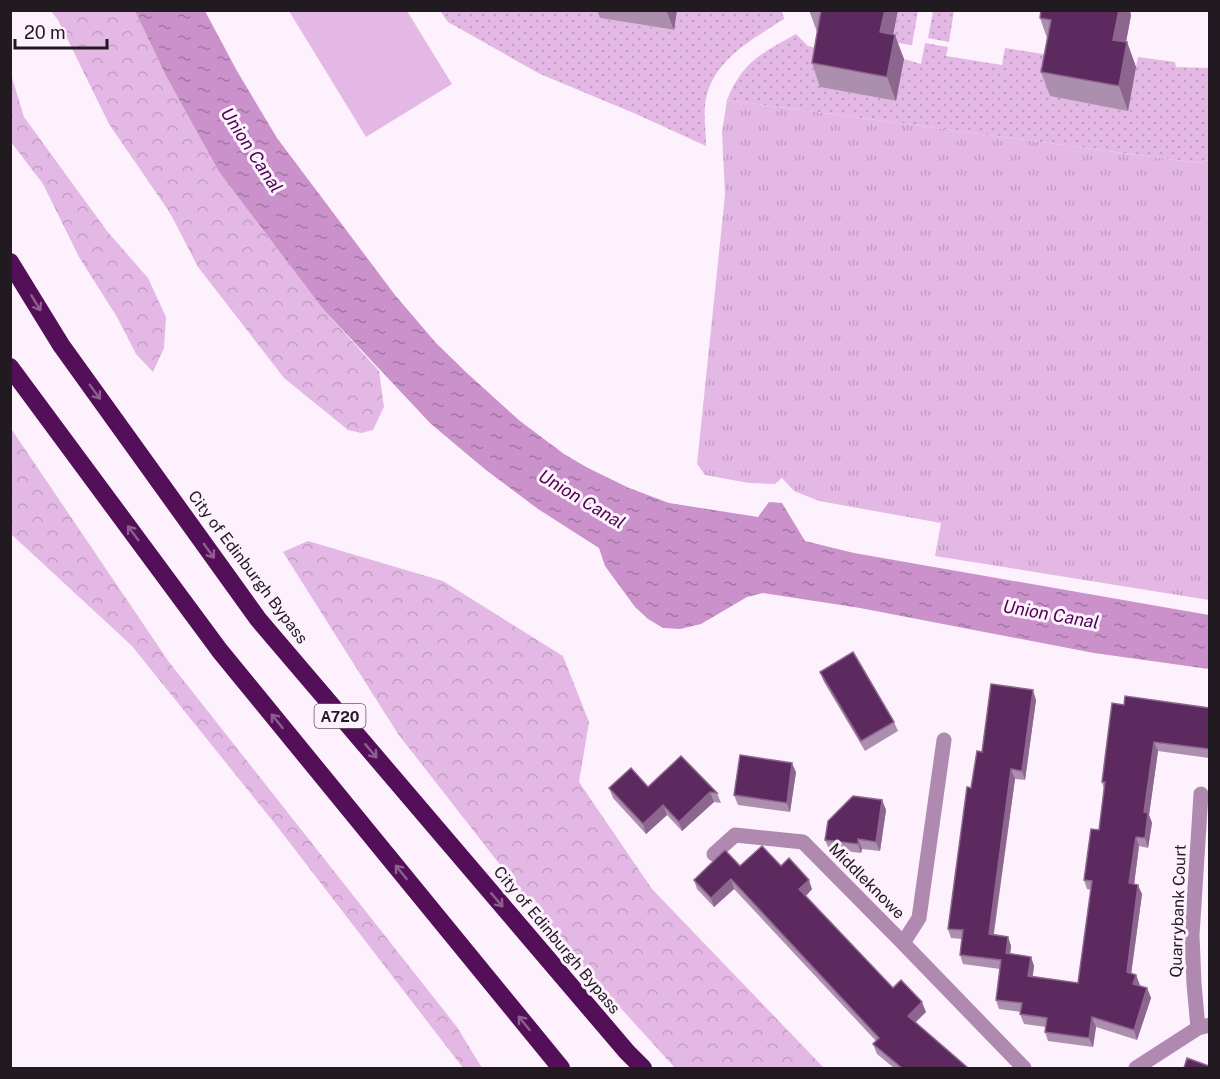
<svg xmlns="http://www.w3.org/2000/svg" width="1220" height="1079" font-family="'Public Sans',sans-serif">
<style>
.grass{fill:url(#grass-dots)}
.forest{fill:url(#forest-crowns)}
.park{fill:url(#park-tufts)}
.pitch{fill:#e4b8e4}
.water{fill:url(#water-ripples)}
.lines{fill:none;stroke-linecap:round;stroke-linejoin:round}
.minor{stroke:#b089b1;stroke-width:15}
.highway{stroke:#530f57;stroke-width:18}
.wall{fill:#ac8eae}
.shaded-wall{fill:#8c668e}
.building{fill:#5c2a5e;stroke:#8c668e;stroke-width:1.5}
.oneway{stroke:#8e5e91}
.labels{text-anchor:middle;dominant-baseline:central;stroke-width:6;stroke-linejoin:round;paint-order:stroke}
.shield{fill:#fdf1fd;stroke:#635a63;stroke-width:1.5}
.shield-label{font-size:15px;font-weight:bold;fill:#211a21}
.street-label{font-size:16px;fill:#211a21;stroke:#fdf1fd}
.water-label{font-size:18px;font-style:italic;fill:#4d0551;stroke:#fdf1fd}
</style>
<defs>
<pattern id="grass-dots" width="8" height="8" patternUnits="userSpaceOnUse" patternTransform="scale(1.5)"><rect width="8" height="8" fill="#e4b8e4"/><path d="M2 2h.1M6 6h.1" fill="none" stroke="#c39ec3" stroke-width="1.8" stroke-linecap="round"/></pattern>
<pattern id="forest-crowns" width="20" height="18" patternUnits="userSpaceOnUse" patternTransform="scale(1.5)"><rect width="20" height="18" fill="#e4b8e4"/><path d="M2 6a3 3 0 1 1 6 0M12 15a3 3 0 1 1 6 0" fill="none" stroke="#c39ec3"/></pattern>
<pattern id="park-tufts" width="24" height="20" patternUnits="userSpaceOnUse" patternTransform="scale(1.5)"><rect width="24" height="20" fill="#e4b8e4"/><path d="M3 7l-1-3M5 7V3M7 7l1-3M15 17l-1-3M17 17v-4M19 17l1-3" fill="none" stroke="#c39ec3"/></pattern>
<pattern id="water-ripples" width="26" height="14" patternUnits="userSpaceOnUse" patternTransform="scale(1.5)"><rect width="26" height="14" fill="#ca91cb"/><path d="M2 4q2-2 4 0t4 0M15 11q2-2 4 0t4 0" fill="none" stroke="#a476a4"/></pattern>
</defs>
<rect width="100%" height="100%" fill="#fdf1fd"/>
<path class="grass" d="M440 11H601L600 18 673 30 677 11H782L784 19C753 39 714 59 706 99 703 114 706 131 706 146L636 114 540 74 448 22Z
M898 11H918L912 45 892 42Z
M933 11H954L949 42 928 38Z
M796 34 808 46 827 50 821 87 896 101 904 59 921 64 925 43 948 47 946 56 1002 65 1005 48 1057 56 1127 111 1138 57 1175 62 1176 67 1209 68V160L1198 163 727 100C743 61 761 54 796 34Z"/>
<path class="forest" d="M51 11H135L166 76 219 172 323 309 379 371 384 407 373 430 361 433 348 430 284 378 198 267 170 213 109 124 58 20Z
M10 71 24 117 107 231 148 278 166 317 164 348 153 372 136 354 117 317 79 257 43 184 11 142Z
M10 427 169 662 457 1027 482 1068H463L276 825 132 646 11 534Z
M308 541 443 581 563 656 589 722 579 782 652 889 824 1068H675L558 939 398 734 283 552Z"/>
<path class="park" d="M727 100 1198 163 1209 160V600L935 556 941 523 819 501 794 491 782 478 775 484 749 483 705 475 697 464 725 195 722 132Z"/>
<path class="pitch" d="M289 11H407L452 84 366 137Z"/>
<path class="water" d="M135 11H205L237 71 277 138 395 295 436 343 468 374 520 421 564 454 588 468 629 488 669 503 758 517 769 502 782 503 805 541 854 553 1209 615V669L1094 653 860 608 763 593 747 597 701 624 680 629 663 628 648 619 635 607 605 566 599 548 538 509 486 470 431 424 323 309 219 172 166 76Z"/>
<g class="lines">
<path class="minor" d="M714 854 735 835 803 842 903 943 919 918 944 740
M903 943 1024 1068
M1198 1028 1194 984 1192 935 1201 794
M1136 1068 1198 1028 1210 1025"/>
<path class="highway" d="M10 262 61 345 258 619 627 1052 643 1068
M10 367 220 651 561 1068"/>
</g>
<path class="wall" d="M597 10H677L674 30 600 18Z
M809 10H898L893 35 904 59 896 101 820 87 812 63 817 32Z
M1131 15 1126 42H1127L1136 67 1128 111 1050 96 1041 72 1047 38 1040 18Z
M820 672 894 722 898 731 865 751 824 682Z
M1036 700 1025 780 1015 779 994 934 1008 937 1011 946 1010 954 1031 957 1034 966 1033 976 1078 983 1091 890 1087 889 1084 880 1099 830 1104 789 1102 782 1124 705 1209 708V758L1158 751 1149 815 1152 823 1148 848 1139 846 1134 884 1142 894 1131 974 1136 975 1139 986 1147 988 1151 998 1137 1040 1096 1027 1093 1047 1048 1041 1045 1032 1046 1027 1024 1024 1020 1014 1021 1012 999 1009 996 1000 1000 969 963 964 960 955 962 939 951 938 948 929 971 788 982 752Z
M796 772 790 812 738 805 734 795Z
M648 787 717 793 721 803 714 802 682 831 667 815 646 834 613 798 609 788Z
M882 800 886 810 880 851 862 849 861 853 829 849 825 840Z
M740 866H781L812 889 806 896 893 988 926 1012 915 1023 968 1068H894L877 1054 873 1044 876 1041 734 889 714 907 697 889 694 880Z"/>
<path class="shaded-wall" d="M667 10H677L674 30 667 12Z
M885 10H898L889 57 880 32Z
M1119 10H1130L1131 15 1122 64 1113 40Z
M895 35 904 59 896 101 887 77Z
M1127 42 1136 67 1128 111 1119 86Z
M1033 690 1036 700 1025 780 1022 771Z
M1154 742 1158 751 1149 815 1152 823 1148 848 1145 838 1144 812Z
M792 763 796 772 790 812 787 803Z
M1011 769 1015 779 992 943 989 934Z
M710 792 714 802 682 831 679 822Z
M882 800 886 810 880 851 876 842Z
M663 805 667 815 646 834 643 824Z
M1136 837 1139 846 1133 893 1129 883Z
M858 839 862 849 861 853 858 844Z
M731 879 734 889 714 907 711 898Z
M809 880 812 889 803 899 799 889Z
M1138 885 1142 894 1130 982 1127 972Z
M1008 937 1011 946 1009 963 1006 953Z
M1031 957 1034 966 1031 985 1028 976Z
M1136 975 1140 985 1137 994 1133 984Z
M1147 988 1151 998 1137 1040 1134 1030Z
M922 1002 926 1012 911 1026 908 1016Z
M1092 1017 1096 1027 1093 1047 1089 1038Z"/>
<path class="building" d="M821 10H885L880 32 895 35 887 77 812 63Z
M1041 10H1119L1113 40 1127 42 1119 86 1041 72 1051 20 1040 18Z
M853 652 894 722 861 741 820 672Z
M991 684 1033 690 1022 771 1011 769 989 934 1008 937 1006 953 1031 957 1028 976 1078 983 1092 881 1084 880 1091 829 1099 830 1105 782H1102L1112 703 1124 705 1125 696 1209 708V749L1154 742 1144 812 1148 813 1145 838 1136 837 1129 883 1138 885 1127 972 1136 975 1133 984 1147 988 1134 1030 1092 1017 1089 1038 1045 1032 1047 1018 1020 1014 1022 1003 996 1000 1001 960 960 955 963 930 948 929 967 787 971 788 977 751 982 752Z
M740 755 792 763 787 803 734 795Z
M681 756 717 793 710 792 679 822 663 805 643 824 609 788 631 768 648 787Z
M853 796 882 800 876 842 858 839V844L825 840 828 821Z
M762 846 781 866 789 858 809 880 799 889 893 988 901 980 922 1002 908 1016 968 1068H902L873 1044 879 1038 731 879 711 898 694 880 725 850 740 866Z
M1187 1058 1209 1066V1068H1184Z"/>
<defs><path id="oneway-shaft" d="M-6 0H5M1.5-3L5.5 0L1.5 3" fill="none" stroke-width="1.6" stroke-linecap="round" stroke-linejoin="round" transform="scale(1.5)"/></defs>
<g class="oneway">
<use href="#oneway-shaft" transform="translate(36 303) rotate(59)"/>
<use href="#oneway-shaft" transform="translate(95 392) rotate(54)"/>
<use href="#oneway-shaft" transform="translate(133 533) rotate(-127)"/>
<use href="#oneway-shaft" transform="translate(209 551) rotate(54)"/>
<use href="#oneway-shaft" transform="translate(277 721) rotate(-129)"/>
<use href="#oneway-shaft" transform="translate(371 751) rotate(50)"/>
<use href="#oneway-shaft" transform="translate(401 872) rotate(-129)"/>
<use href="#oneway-shaft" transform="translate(497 900) rotate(50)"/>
<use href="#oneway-shaft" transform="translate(524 1023) rotate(-129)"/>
</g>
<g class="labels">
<rect class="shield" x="314.5" y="704" width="51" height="24" rx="4.5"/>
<g class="shield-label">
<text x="340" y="716">A720</text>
</g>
<g class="street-label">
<text transform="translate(248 567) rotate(53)">City of Edinburgh Bypass</text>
<text transform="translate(867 881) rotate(45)">Middleknowe</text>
<text transform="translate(1178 911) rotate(-88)">Quarrybank Court</text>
<text transform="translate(557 940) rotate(50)">City of Edinburgh Bypass</text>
</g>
<g class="water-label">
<text transform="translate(252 150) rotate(57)">Union Canal</text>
<text transform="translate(582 499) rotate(31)">Union Canal</text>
<text transform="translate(1051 614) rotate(10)">Union Canal</text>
</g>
</g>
<rect width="1220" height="1079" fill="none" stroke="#211a21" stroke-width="24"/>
<path d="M15 39v9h92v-9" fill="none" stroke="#211a21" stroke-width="3"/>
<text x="24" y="39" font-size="18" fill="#211a21" stroke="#fdf1fd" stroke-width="4.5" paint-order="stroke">20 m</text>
</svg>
